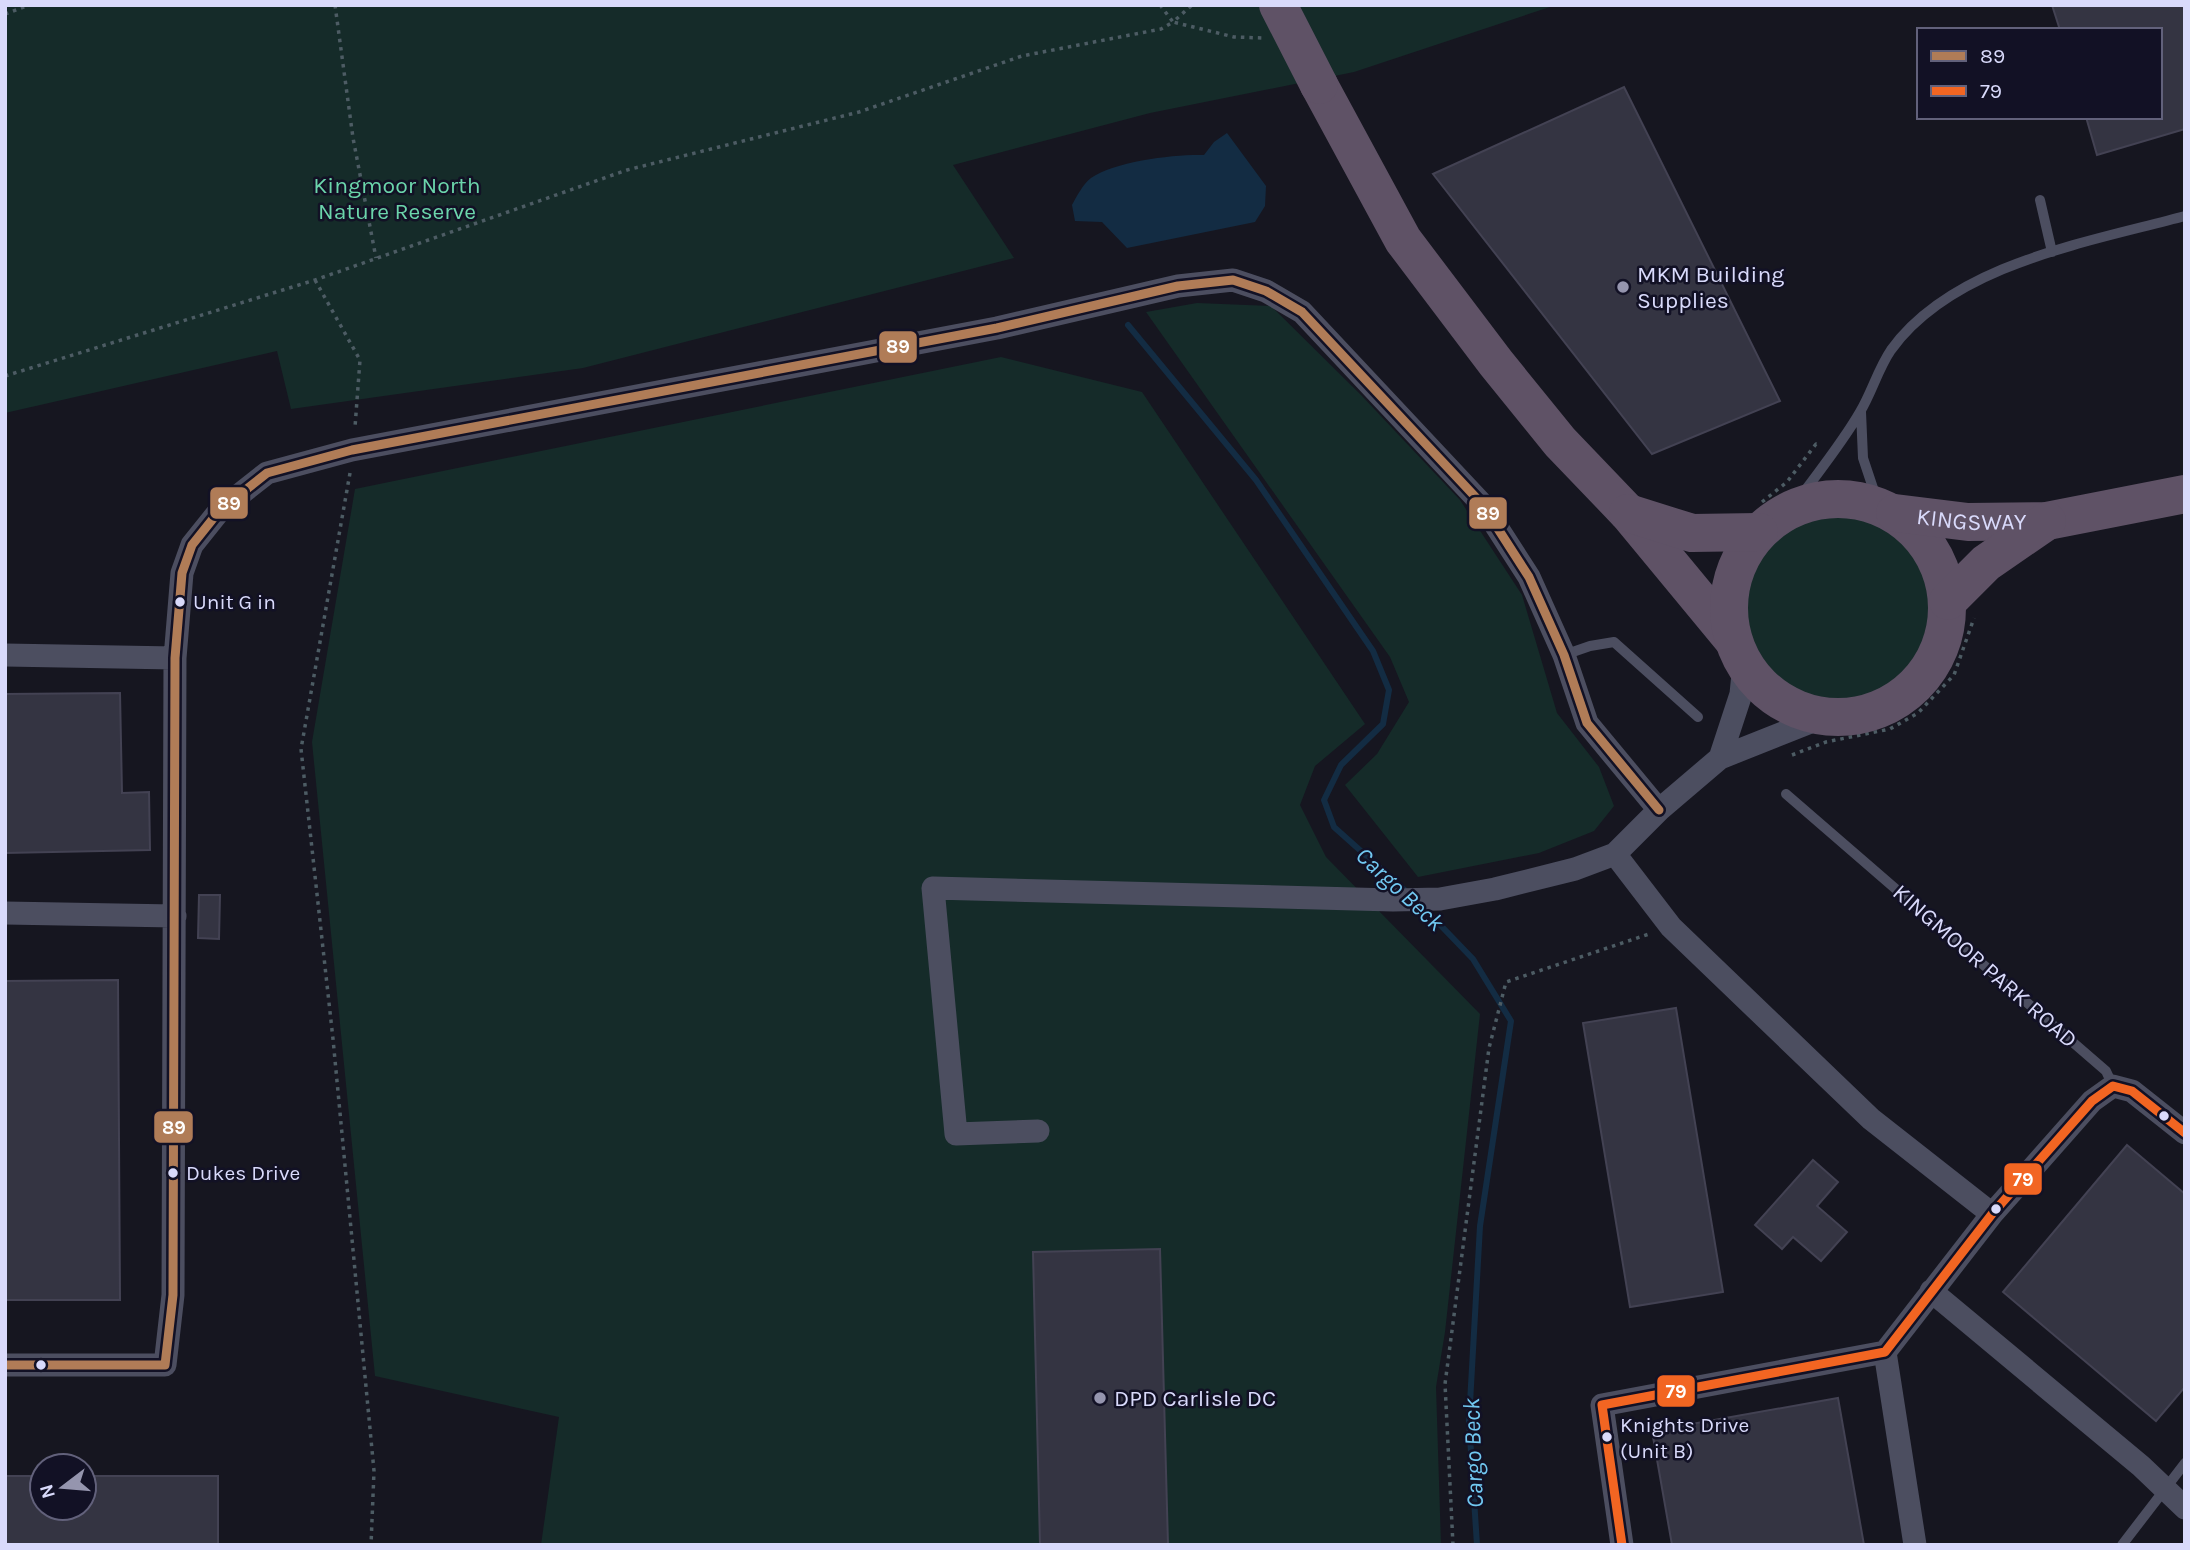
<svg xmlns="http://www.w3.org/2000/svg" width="2190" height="1550" font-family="Karla,sans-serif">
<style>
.green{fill:#152b29}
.water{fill:#132c43}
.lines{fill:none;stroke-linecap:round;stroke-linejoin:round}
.stream{stroke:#132c43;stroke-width:6}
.building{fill:#343442;stroke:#434253;stroke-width:2}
.path{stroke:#4d5c64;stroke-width:3.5;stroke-dasharray:3.5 5;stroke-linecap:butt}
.lane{stroke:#4c4e60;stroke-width:10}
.street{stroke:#4c4e60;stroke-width:23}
.highway{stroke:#5f5266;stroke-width:38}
.highway-bridge{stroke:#5f5266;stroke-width:38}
.bus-1-casing{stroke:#121125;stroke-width:14}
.bus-2-casing{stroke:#121125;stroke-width:14}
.bus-1{stroke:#b07c57;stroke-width:9}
.bus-2{stroke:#f26522;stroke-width:9}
.poi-dot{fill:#9595ae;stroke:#121125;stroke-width:2.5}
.bus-dot{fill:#d9dafb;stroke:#121125;stroke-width:2.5}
.labels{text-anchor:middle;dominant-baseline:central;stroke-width:5;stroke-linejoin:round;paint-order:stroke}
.bus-label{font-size:21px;fill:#d9dafb;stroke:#121125;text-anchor:start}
.park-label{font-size:23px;fill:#6bd5ab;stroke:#121125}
.poi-label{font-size:23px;fill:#d9dafb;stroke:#121125;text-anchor:start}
.street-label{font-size:23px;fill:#d9dafb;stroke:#121125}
.water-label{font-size:24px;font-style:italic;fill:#71c8f1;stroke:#121125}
.line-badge{stroke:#121125;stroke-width:2.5}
.badge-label{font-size:19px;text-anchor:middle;font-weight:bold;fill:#fff}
</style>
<rect width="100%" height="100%" fill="#161620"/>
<path class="green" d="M5 5H1556L1354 72 1150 113 953 165 1014 258 583 368 291 409 277 351 5 413Z
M1197 303 1271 306 1361 395 1460 500 1522 595 1557 713 1599 767 1614 806 1594 831 1539 853 1418 877 1345 785 1377 754 1409 702 1390 657 1146 312Z
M1001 357 1142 392 1365 724 1315 766 1300 805 1326 857 1480 1014 1445 1332 1436 1387 1441 1545H541L559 1417 375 1376 312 742 355 489Z
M1746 607a93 93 0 1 1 186 0a93 93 0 1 1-186 0Z"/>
<path class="water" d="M1227 133 1266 186 1265 206 1255 222 1127 248 1102 222 1075 221 1072 205C1077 196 1083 184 1091 178 1115 161 1176 154 1204 155L1214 142Z"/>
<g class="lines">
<path class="stream" d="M1128 325 1256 480 1373 651 1389 690 1383 724 1341 765 1324 800 1334 827 1409 894
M1422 906 1473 959 1511 1021 1480 1226 1469 1421 1477 1545"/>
</g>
<path class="building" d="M2052 5H2185V129L2097 155 2086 117H2160V30H2060Z
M1624 87 1780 401 1652 454 1433 174Z
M120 693 122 793 149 792 150 850 5 853V694Z
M199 895H220L219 939 198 938Z
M118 980 120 1300H5V981Z
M1676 1008 1723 1292 1630 1307 1583 1023Z
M2127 1145 2185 1194V1387L2156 1421 2003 1292Z
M1813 1160 1838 1182 1817 1206 1847 1232 1821 1261 1793 1237 1782 1249 1755 1225Z
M1160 1249 1168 1545H1040L1033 1252Z
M1838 1398 1864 1545H1672L1652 1431Z
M5 1476H42V1508H84V1476H218V1545H5Z"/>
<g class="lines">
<path class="path" d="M335 5 353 138 376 258
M1160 5 1173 22 1192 5
M5 14 29 5
M315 280 360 360 355 427
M5 376 315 280 627 170 859 112 1022 56 1161 29 1173 22 1234 37 1262 38
M350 473 301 749 333 1039 374 1471 371 1545
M1762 502 1787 482 1816 444 1819 446
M1792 755 1826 742 1890 729 1918 713 1954 675 1974 618
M1453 1545 1445 1384 1489 1048 1506 982 1649 934"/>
<path class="lane" d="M2040 200 2052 252
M1861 412 1863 458 1879 506
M1793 507C1815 476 1841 445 1860 412 1872 392 1878 369 1891 350 1953 264 2089 242 2185 216
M1564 655 1590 646 1614 642 1698 717
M1786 794 2106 1071 2113 1086
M2122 1545 2185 1463"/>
<path class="street" d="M5 655 175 658
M1720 758 1741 694 1744 664
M1615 854 1671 927 1871 1119 1992 1214
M5 913 175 916
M1038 1131 956 1134 933 888 1393 900 1440 899 1495 889 1575 869 1615 854 1659 810 1720 758 1823 717
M1931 1291 2141 1466 2185 1508
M1885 1352 1915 1545
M5 1365H165L173 1295 175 658 182 573 192 545 220 510 267 473 352 450 997 328 1178 286 1233 280 1266 291 1302 312 1482 504 1529 577 1564 655 1587 723 1659 810
M1622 1545 1602 1405 1885 1352 1992 1214 2092 1101 2113 1086 2132 1091 2185 1133"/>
<g class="highway">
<path d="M1319 85 1403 240 1496 363 1560 442 1628 513 1733 640"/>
<circle cx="1838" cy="608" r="109"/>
<path d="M1628 513 1692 533 1759 532"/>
<path id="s1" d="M1895 513 1968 522 2047 521 2185 494"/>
<path d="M1948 601 1986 563 2047 521"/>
</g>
<path class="highway-bridge" d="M1278 5 1319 85"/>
<g class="bus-1-casing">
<path id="bus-1" d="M5 1365H165L173 1295 175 658 182 573 192 545 220 510 267 473 352 450 997 328 1178 286 1233 280 1266 291 1302 312 1482 504 1529 577 1564 655 1587 723 1659 810"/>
</g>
<g class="bus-2-casing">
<path id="bus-2" d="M1622 1545 1602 1405 1885 1352 1992 1214 2092 1101 2113 1086 2132 1091 2185 1133"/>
</g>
<use href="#bus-1" class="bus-1"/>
<use href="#bus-2" class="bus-2"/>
</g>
<g class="poi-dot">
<circle cx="1623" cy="287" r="7"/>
<circle cx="1100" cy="1398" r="7"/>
</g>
<g class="bus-dot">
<circle cx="180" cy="602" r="6"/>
<circle cx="2164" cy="1116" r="6"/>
<circle cx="173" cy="1173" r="6"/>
<circle cx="1996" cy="1209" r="6"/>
<circle cx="41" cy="1365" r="6"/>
<circle cx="1607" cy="1437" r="6"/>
</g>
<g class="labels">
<g class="bus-label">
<text x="193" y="602">Unit G in</text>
<text x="186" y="1173">Dukes Drive</text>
<text x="1620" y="1425">Knights Drive<tspan x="1620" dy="26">(Unit B)</tspan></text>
</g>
<g class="park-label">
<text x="397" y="185">Kingmoor North<tspan x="397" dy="26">Nature Reserve</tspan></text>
</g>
<g class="poi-label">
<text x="1637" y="274">MKM Building<tspan x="1637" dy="26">Supplies</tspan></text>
<text x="1114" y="1398">DPD Carlisle DC</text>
</g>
<g class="street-label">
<text stroke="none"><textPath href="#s1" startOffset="77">KINGSWAY</textPath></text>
<text transform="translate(1985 966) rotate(41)">KINGMOOR PARK ROAD</text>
</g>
<g class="water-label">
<text transform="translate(1400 889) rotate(43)">Cargo Beck</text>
<text transform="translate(1473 1453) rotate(-92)">Cargo Beck</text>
</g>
</g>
<g class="line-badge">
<rect x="878" y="330" width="40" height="34" rx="7" fill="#b07c57"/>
<rect x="209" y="486" width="40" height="34" rx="7" fill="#b07c57"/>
<rect x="1468" y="496" width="40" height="34" rx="7" fill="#b07c57"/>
<rect x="153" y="1110" width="41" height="34" rx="7" fill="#b07c57"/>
<rect x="2003" y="1162" width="40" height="34" rx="7" fill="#f26522"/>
<rect x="1656" y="1374" width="40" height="34" rx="7" fill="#f26522"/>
</g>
<g class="badge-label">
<text x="898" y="353">89</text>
<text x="229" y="510">89</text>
<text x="1488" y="520">89</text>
<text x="174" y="1134">89</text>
<text x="2023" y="1186">79</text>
<text x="1676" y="1398">79</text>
</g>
<rect width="2190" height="1550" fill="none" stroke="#d9dafb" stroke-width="14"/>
<rect x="1917" y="28" width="245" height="91" fill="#121125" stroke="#62617b" stroke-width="2"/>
<rect x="1931" y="51" width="35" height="10" fill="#b07c57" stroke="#62617b" stroke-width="2"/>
<text x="1980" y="63" font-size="21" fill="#d9dafb">89</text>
<rect x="1931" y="86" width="35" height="10" fill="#f26522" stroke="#62617b" stroke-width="2"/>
<text x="1980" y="98" font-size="21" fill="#d9dafb">79</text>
<g transform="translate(63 1487) rotate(254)"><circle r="33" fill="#121125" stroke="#62617b" stroke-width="2"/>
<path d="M0-5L12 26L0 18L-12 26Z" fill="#9595ae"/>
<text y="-10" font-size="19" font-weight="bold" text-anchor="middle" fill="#d9dafb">N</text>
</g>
</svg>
